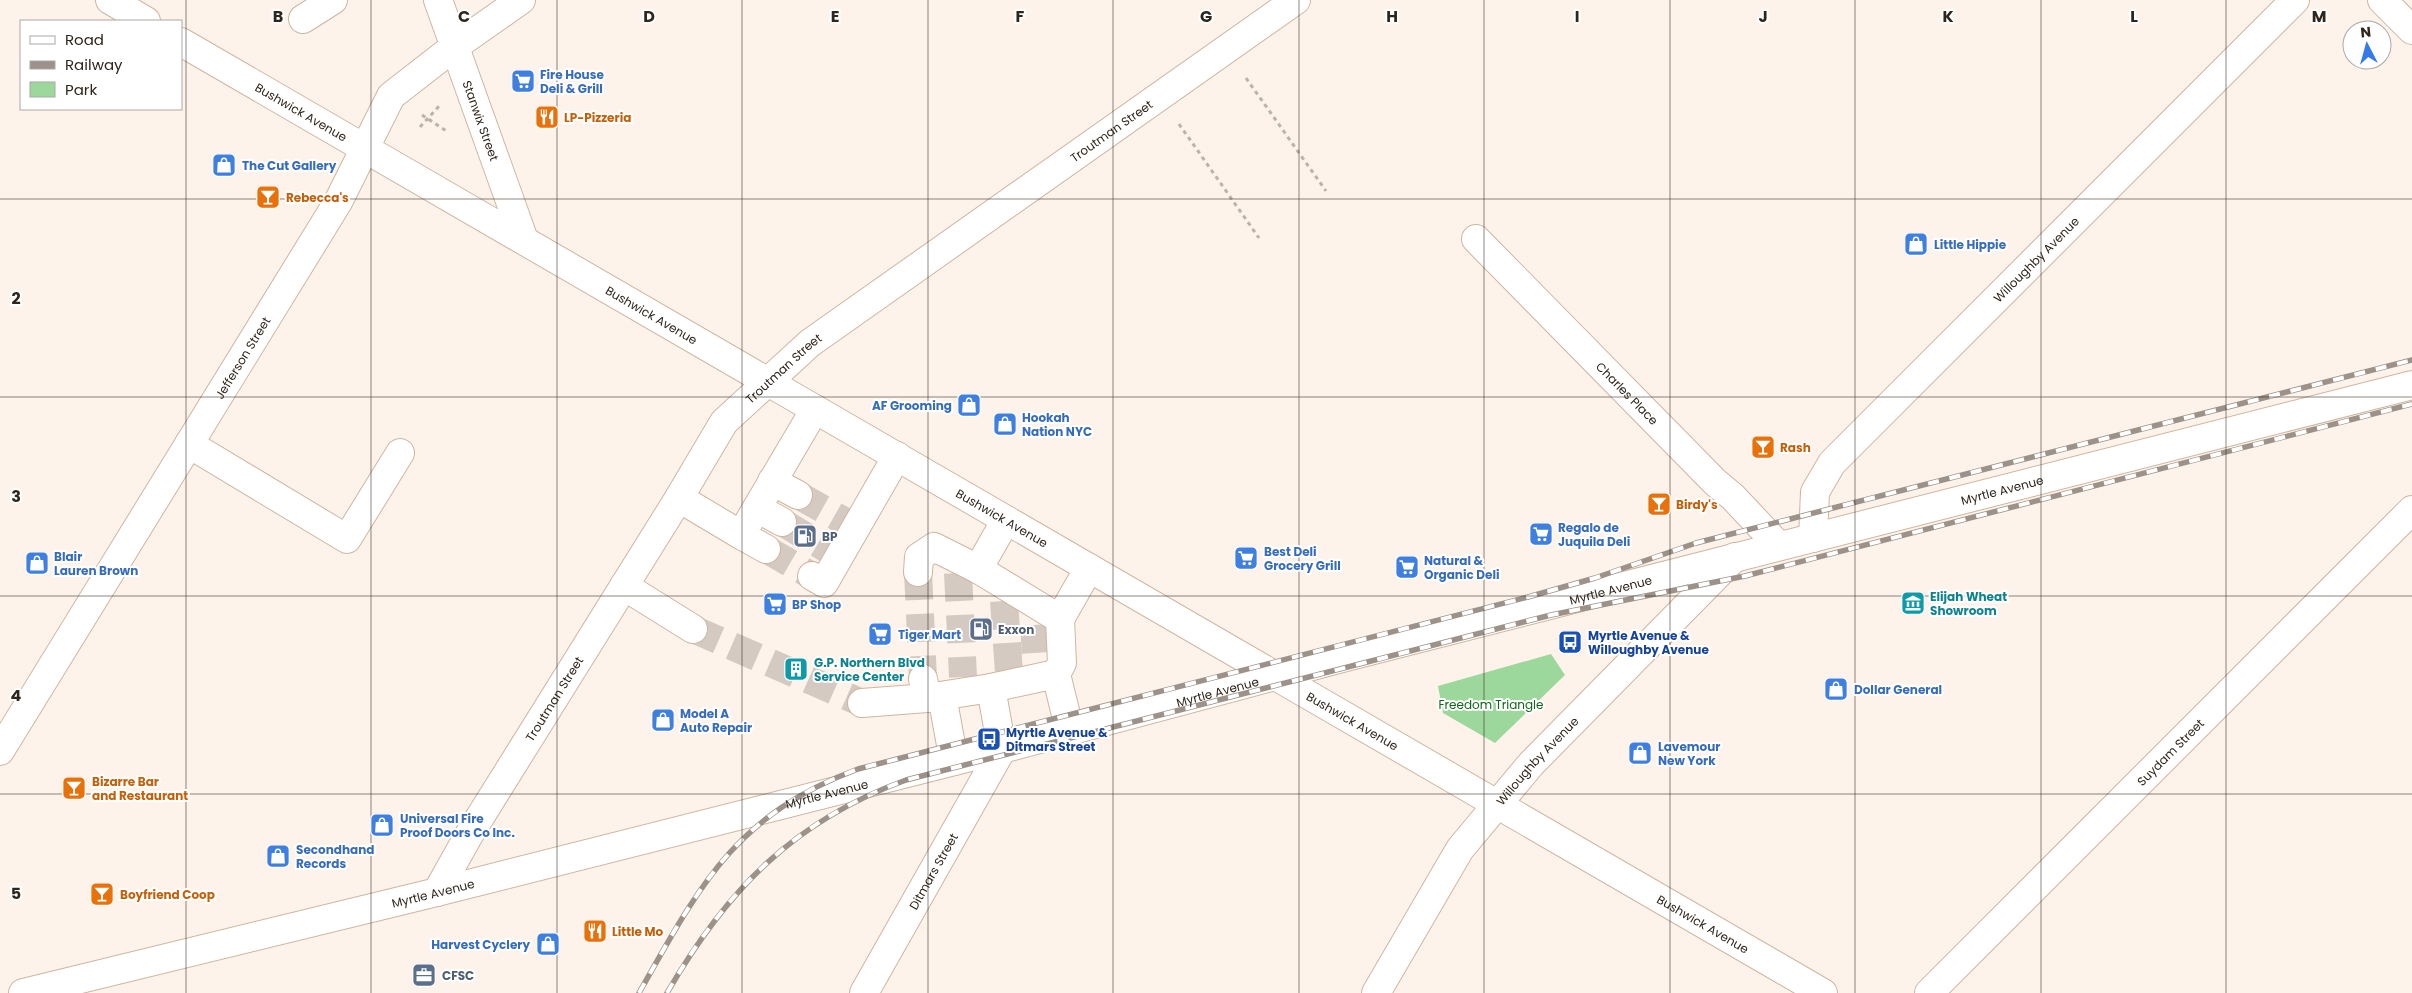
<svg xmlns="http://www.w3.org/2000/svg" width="2412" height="993" font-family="Poppins,sans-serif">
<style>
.park{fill:#9cd79b}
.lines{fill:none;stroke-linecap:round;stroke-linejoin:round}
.minor-tunnel{stroke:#d5cac1;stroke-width:28;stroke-dasharray:28 14;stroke-linecap:butt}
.minor-casing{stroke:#cfb59e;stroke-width:30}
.major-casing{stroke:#cfb59e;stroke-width:30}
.path{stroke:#bdb2a9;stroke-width:3;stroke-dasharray:4 4;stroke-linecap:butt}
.minor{stroke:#fff;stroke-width:28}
.major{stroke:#fff;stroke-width:28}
.rail-casing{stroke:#9c9289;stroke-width:5.5}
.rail{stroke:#fff;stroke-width:4;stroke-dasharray:11;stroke-linecap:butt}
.grid{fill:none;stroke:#2f251c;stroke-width:1;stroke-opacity:0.55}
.labels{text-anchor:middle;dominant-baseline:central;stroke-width:4;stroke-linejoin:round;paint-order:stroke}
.shop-label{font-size:12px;font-weight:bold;fill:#366cbe;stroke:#fff;text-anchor:start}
.street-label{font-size:12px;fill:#2f251c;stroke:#fff}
.food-label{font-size:12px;font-weight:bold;fill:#c56008;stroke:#fff;text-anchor:start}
.service-label{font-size:12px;font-weight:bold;fill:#4e5e75;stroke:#fff;text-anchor:start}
.culture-label{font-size:12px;font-weight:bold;fill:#0d838f;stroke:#fff;text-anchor:start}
.transit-label{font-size:12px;font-weight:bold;fill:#164399;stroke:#fff;text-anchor:start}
.park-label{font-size:12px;fill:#0f6619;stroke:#fff}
.grid-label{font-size:16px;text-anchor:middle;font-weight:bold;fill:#2f251c;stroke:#fff;stroke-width:4;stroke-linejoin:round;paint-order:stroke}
</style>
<rect width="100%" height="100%" fill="#fef3ea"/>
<path class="park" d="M1551 654 1565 675 1495 743 1443 713 1438 686Z"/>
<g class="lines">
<path class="minor-tunnel" d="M798 495 844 521
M782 522 827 549
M766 549 812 576
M918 572 923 679
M958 573 963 677
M1004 601 1009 673
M1034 625 1037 670
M693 629 862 703"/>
<g class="minor-casing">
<g id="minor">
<path id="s1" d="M438 0 524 240"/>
<path d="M2382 0 2412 30"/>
<path d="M303 19 333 0"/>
<path id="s2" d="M1476 239 1715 482 1733 497 1779 546"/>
<path d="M189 444 347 539 400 453"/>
<path d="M772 481 798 495"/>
<path d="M679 498 741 535"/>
<path d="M757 508 782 522"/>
<path id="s3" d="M1813 538 1815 492 1832 463 2295 0"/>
<path d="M766 549 741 535 815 409"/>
<path d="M978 569 1006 520"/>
<path d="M918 572 919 557 934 547 978 569 1060 619 1062 663 1056 674 991 688 927 698 923 679"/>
<path d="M812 576 824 583 897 456"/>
<path d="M624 586 693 629"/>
<path d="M1060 619 1089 568"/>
<path d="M1056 674 1070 731"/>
<path d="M942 696 954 761"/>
<path d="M862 703 927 698"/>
<path id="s4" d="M0 751 338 202 391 96 454 47 521 0"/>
<path id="s5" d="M437 892 470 833 679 498 724 422 810 343 1296 0"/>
<path id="s6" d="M864 993 1002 749 991 688"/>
<path id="s7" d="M1376 993 1460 849 1531 764 1735 557"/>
<path id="s8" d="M1929 993 2412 510"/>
</g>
</g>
<g class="major-casing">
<g id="major">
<path d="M110 0 146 21"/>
<path id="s9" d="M181 42 1823 993"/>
<path id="s10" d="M23 993 437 892 1002 749 1346 657 2412 385"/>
</g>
</g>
<path class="path" d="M1246 78 1326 191
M422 115 448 132
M1179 124 1259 238
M420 127 440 105"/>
<use href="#minor" class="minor"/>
<use href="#major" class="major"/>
<g class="rail-casing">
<path id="rail" d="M639 993C700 885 735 815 858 769L1528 597 1595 578 1696 543 2412 360
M667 993C726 891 793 821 906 780L1551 615 1745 576 2412 404"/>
</g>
<use href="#rail" class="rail"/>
</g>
<path class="grid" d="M186 0V993M371 0V993M557 0V993M742 0V993M928 0V993M1113 0V993M1299 0V993M1484 0V993M1670 0V993M1855 0V993M2041 0V993M2226 0V993M0 199H2412M0 397H2412M0 596H2412M0 794H2412"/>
<defs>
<g id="supermarket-square" transform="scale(1.25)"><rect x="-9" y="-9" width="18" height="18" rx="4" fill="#3f7fe0" stroke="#fff"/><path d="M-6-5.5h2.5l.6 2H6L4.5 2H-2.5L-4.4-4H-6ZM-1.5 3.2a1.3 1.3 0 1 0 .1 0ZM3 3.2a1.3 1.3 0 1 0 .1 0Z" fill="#fff"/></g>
<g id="restaurant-square" transform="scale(1.25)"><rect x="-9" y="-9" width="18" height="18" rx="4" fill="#e8710a" stroke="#fff"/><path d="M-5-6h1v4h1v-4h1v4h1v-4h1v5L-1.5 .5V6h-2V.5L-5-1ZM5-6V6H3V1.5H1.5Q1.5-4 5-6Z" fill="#fff"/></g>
<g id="shop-square" transform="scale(1.25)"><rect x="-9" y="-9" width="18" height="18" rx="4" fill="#3f7fe0" stroke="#fff"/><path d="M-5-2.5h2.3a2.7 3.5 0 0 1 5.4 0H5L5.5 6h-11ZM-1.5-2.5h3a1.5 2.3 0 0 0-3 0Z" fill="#fff"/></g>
<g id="bar-square" transform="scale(1.25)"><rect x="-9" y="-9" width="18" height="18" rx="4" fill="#e8710a" stroke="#fff"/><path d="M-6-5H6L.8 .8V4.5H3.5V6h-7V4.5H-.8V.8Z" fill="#fff"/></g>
<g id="fuel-square" transform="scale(1.25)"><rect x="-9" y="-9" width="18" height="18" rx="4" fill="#5c6f8a" stroke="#fff"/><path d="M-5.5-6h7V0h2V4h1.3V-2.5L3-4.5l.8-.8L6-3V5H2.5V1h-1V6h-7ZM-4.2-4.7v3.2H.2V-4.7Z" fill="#fff"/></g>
<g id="museum-square" transform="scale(1.25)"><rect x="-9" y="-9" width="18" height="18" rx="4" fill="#0f9aa8" stroke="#fff"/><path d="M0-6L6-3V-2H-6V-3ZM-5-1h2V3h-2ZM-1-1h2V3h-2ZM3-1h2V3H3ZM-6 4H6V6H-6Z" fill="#fff"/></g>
<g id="bus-square" transform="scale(1.25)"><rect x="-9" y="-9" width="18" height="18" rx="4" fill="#1a4fb4" stroke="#fff"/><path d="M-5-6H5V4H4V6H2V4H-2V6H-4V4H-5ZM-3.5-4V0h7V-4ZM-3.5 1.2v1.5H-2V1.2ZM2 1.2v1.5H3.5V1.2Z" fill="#fff"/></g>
<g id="building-square" transform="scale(1.25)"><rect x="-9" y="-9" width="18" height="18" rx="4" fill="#0f9aa8" stroke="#fff"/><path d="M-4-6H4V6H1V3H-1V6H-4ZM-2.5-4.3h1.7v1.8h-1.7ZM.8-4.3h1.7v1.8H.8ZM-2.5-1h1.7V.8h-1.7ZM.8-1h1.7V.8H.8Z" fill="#fff"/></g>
<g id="office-square" transform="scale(1.25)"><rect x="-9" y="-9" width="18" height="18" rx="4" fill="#5c6f8a" stroke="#fff"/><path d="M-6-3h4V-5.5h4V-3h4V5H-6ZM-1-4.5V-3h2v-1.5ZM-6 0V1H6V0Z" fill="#fff"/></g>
</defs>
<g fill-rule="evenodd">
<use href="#supermarket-square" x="523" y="81"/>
<use href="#restaurant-square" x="547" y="117"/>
<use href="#shop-square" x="224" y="165"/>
<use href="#bar-square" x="268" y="197"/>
<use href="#shop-square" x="1916" y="244"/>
<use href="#shop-square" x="969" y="405"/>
<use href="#shop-square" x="1005" y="424"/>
<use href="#bar-square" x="1763" y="447"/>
<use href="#bar-square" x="1659" y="504"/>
<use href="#supermarket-square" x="1541" y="534"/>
<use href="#fuel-square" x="805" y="536"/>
<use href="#supermarket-square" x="1246" y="558"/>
<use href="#shop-square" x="37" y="563"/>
<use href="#supermarket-square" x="1407" y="567"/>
<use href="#museum-square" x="1913" y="603"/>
<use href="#supermarket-square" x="775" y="604"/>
<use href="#fuel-square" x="981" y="629"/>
<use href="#supermarket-square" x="880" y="634"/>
<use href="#bus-square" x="1570" y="642"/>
<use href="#building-square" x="796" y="669"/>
<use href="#shop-square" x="1836" y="689"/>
<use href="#shop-square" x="663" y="720"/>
<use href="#bus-square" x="989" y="739"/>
<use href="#shop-square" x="1640" y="753"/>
<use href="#bar-square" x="74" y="788"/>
<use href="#shop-square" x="382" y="825"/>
<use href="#shop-square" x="278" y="856"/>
<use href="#bar-square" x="102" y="894"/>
<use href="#restaurant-square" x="595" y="931"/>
<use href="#shop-square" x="548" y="944"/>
<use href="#office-square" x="424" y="975"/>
</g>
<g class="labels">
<g class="shop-label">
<text x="540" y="74">Fire House<tspan x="540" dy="14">Deli &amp; Grill</tspan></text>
<text x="242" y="165">The Cut Gallery</text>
<text x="1934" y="244">Little Hippie</text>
<text x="952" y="405" text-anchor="end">AF Grooming</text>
<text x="1022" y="417">Hookah<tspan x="1022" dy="14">Nation NYC</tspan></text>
<text x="1558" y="527">Regalo de<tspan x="1558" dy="14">Juquila Deli</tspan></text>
<text x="1264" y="551">Best Deli<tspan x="1264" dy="14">Grocery Grill</tspan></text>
<text x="54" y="556">Blair<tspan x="54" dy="14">Lauren Brown</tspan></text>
<text x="1424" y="560">Natural &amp;<tspan x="1424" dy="14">Organic Deli</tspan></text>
<text x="792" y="604">BP Shop</text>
<text x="898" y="634">Tiger Mart</text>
<text x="1854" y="689">Dollar General</text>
<text x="680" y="713">Model A<tspan x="680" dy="14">Auto Repair</tspan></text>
<text x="1658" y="746">Lavemour<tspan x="1658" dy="14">New York</tspan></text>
<text x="400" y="818">Universal Fire<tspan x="400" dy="14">Proof Doors Co Inc.</tspan></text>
<text x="296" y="849">Secondhand<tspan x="296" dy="14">Records</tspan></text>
<text x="530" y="944" text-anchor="end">Harvest Cyclery</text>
</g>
<g class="street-label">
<text stroke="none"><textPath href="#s9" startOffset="139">Bushwick Avenue</textPath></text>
<text stroke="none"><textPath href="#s1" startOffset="128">Stanwix Street</textPath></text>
<text stroke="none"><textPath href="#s5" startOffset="1036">Troutman Street</textPath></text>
<text stroke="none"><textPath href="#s3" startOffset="368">Willoughby Avenue</textPath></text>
<text stroke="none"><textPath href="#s9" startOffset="544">Bushwick Avenue</textPath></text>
<text stroke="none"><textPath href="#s4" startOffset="462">Jefferson Street</textPath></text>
<text stroke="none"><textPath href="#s5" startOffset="631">Troutman Street</textPath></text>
<text stroke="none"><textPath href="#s2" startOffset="216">Charles Place</textPath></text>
<text stroke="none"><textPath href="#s10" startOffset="2042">Myrtle Avenue</textPath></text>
<text stroke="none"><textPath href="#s9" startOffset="949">Bushwick Avenue</textPath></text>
<text stroke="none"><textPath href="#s10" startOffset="1638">Myrtle Avenue</textPath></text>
<text stroke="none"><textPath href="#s10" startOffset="1232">Myrtle Avenue</textPath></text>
<text stroke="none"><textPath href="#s5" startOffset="226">Troutman Street</textPath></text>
<text stroke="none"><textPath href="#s9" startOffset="1354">Bushwick Avenue</textPath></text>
<text stroke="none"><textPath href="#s8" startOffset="341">Suydam Street</textPath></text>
<text stroke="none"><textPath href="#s7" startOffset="284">Willoughby Avenue</textPath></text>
<text stroke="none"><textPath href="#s10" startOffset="828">Myrtle Avenue</textPath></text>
<text stroke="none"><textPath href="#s6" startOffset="140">Ditmars Street</textPath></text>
<text stroke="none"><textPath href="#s10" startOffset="422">Myrtle Avenue</textPath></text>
<text stroke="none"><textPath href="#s9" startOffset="1759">Bushwick Avenue</textPath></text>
</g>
<g class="food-label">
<text x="564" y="117">LP-Pizzeria</text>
<text x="286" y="197">Rebecca's</text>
<text x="1780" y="447">Rash</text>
<text x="1676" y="504">Birdy's</text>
<text x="92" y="781">Bizarre Bar<tspan x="92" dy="14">and Restaurant</tspan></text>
<text x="120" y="894">Boyfriend Coop</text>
<text x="612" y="931">Little Mo</text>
</g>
<g class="service-label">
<text x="822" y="536">BP</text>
<text x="998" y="629">Exxon</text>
<text x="442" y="975">CFSC</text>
</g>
<g class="culture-label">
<text x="1930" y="596">Elijah Wheat<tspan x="1930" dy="14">Showroom</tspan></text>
<text x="814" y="662">G.P. Northern Blvd<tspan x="814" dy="14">Service Center</tspan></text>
</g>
<g class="transit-label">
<text x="1588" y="635">Myrtle Avenue &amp;<tspan x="1588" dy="14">Willoughby Avenue</tspan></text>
<text x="1006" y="732">Myrtle Avenue &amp;<tspan x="1006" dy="14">Ditmars Street</tspan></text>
</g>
<g class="park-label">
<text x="1491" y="704">Freedom Triangle</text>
</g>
</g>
<g class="grid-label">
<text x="278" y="22">B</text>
<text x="464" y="22">C</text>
<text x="649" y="22">D</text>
<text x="835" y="22">E</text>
<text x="1020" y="22">F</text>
<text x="1206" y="22">G</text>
<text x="1392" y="22">H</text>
<text x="1577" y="22">I</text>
<text x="1763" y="22">J</text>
<text x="1948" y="22">K</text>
<text x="2134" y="22">L</text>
<text x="2319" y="22">M</text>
<text x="16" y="304">2</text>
<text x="16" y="502">3</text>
<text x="16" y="701">4</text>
<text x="16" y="899">5</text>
</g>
<rect x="20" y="20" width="162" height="90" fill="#ffffff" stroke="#aca8a4"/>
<rect x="30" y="36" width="25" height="8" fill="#ffffff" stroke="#aca8a4"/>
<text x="65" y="45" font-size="15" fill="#2f251c">Road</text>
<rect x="30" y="61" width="25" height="8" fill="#9c9289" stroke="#aca8a4"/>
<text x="65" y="70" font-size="15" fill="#2f251c">Railway</text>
<rect x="30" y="82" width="25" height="15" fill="#9cd79b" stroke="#aca8a4"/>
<text x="65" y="95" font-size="15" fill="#2f251c">Park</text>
<g transform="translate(2367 45) rotate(354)"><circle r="24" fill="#ffffff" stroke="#aca8a4"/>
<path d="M0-4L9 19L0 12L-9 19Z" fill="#347ae8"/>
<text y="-8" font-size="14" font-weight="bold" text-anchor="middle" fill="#2f251c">N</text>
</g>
</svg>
